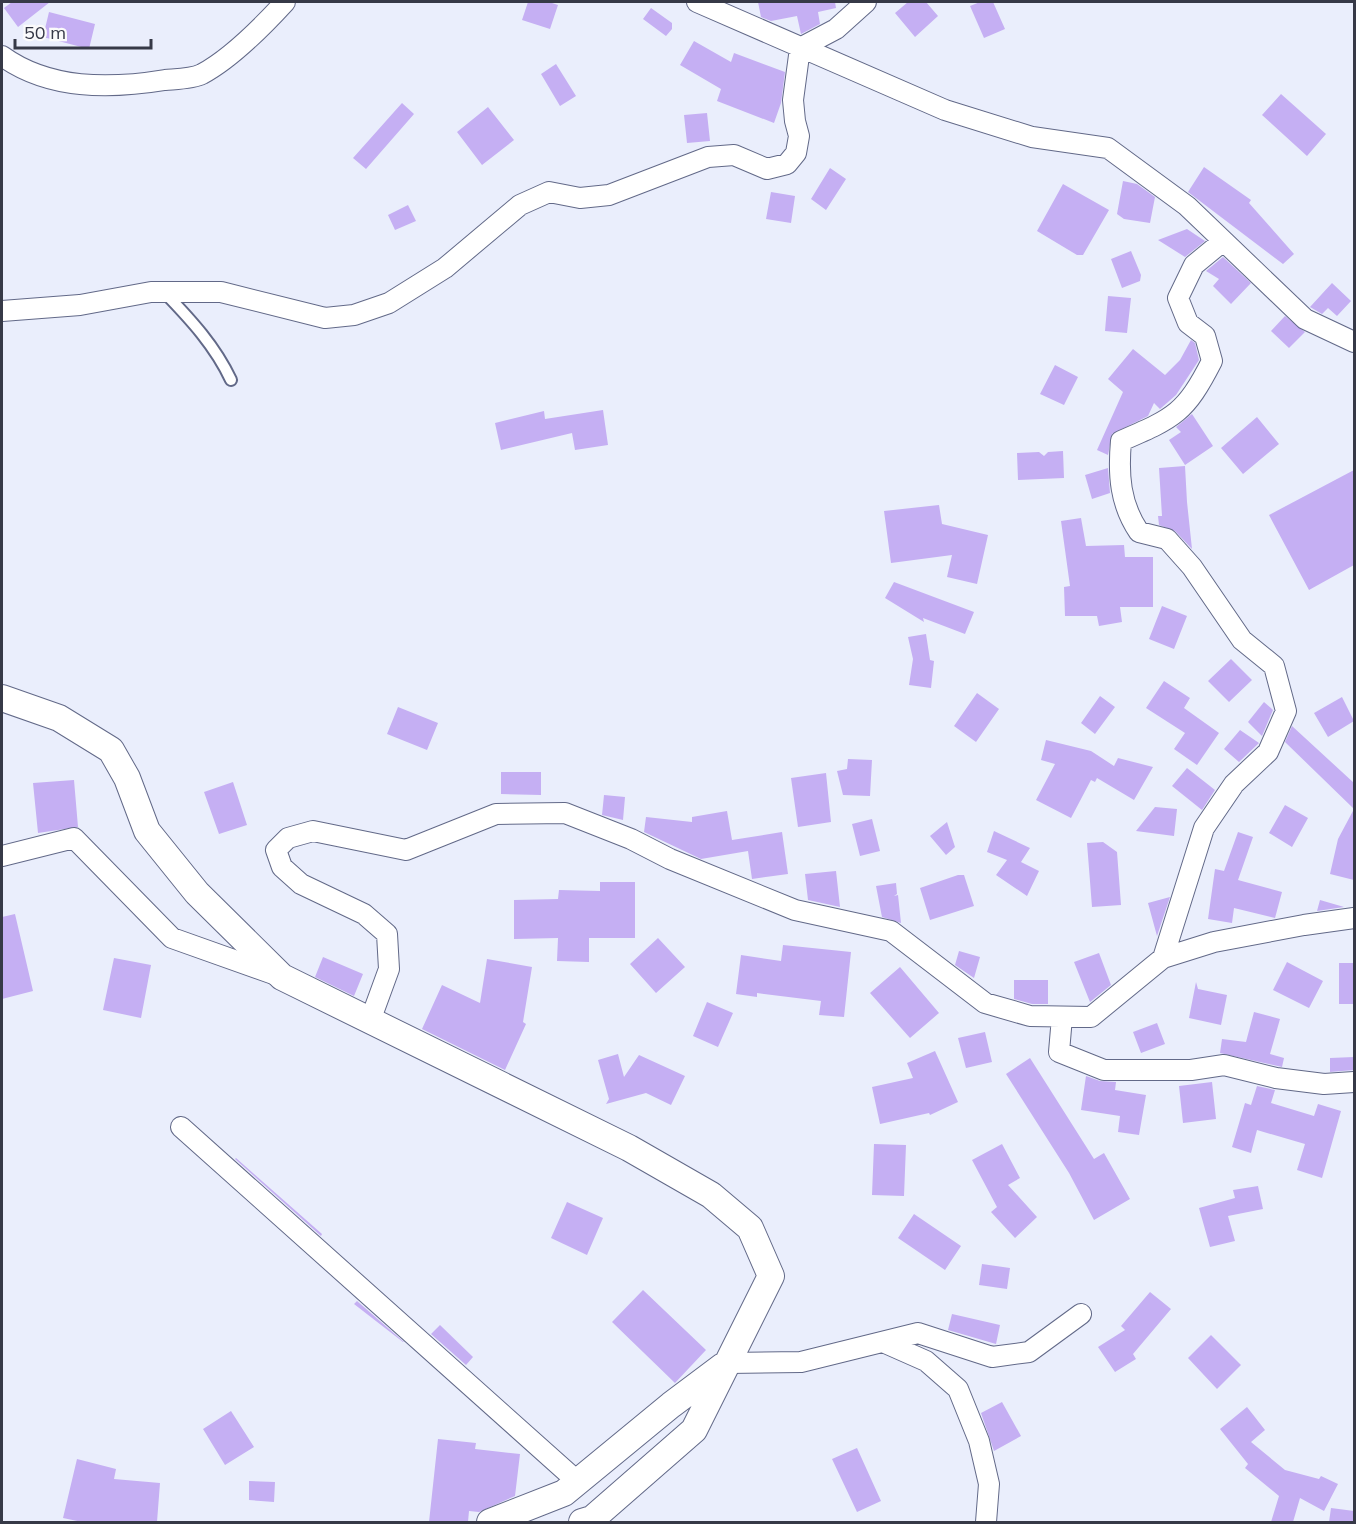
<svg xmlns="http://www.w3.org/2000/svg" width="1356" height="1524" font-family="Mulish,sans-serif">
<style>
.building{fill:#c5aff3}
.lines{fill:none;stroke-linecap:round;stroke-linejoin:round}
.service-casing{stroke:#626988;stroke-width:14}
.minor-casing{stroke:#626988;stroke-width:22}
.tertiary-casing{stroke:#626988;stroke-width:28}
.service{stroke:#fff;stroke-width:10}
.minor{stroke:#fff;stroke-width:20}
.tertiary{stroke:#fff;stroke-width:26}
</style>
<rect width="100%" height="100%" fill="#eaeefc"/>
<path class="building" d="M12 2H50L18 27 4 8Z
M528 2H549L558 5 550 29 522 20Z
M758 2H835L836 8 818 12 820 24 801 34 797 16 771 21 761 17Z
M908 2H926L938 16 915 37 895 13Z
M980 2H993L1005 29 984 38 970 6Z
M651 8 672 23V29L666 36 643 19Z
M49 12 95 24 89 49 43 37Z
M694 41 731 62 734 53 785 72 781 103 774 123 717 101 721 89 680 65Z
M556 64 576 96 560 106 541 74Z
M1281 94 1326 134 1307 156 1262 115Z
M402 103 414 114 366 169 353 158Z
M488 107 514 140 482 165 457 132Z
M707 113 710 141 687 143 684 115Z
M1204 167 1251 200 1249 203 1294 254 1283 264 1188 192Z
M830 168 846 179 826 210 811 199Z
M1123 181 1137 184 1155 197 1150 223 1124 219 1117 214Z
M1063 184 1109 210 1083 255H1077L1037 231Z
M771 192 795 196 791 223 766 219Z
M408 205 416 221 395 230 388 215Z
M1187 229 1205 241 1185 257 1158 240Z
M1131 251 1141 275 1140 281 1122 288 1111 259Z
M1223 257 1251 283 1231 304 1213 286 1219 279 1206 271Z
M1332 283 1351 301 1337 316 1328 308 1322 314 1310 307Z
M1108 296 1131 298 1127 333 1105 331Z
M1285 316 1305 332 1289 348 1271 331Z
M1191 340 1195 343 1199 360 1176 395 1160 409 1154 403 1148 416 1112 434 1108 455 1097 450 1123 392 1108 379 1133 349 1165 375 1180 360Z
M1055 365 1078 377 1064 405 1040 394Z
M603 410 608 445 575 450 572 433 501 450 495 423 544 411 545 419Z
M1192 414 1213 446 1185 465 1169 440 1181 432 1176 427Z
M1257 417 1279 444 1243 474 1221 448Z
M1063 451 1064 478 1018 480 1017 453 1039 452 1044 456 1048 452Z
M1185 466 1187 502 1192 549 1175 531 1159 525 1158 516H1162L1159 468Z
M1108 468 1110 493 1092 499 1085 475Z
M1354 470V565L1309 590 1269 515Z
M939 505 942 524 988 535 977 584 947 577 952 555 891 563 884 511Z
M1081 518 1086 546 1124 545 1125 557H1153V607H1120L1122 622 1099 626 1097 616H1065L1064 587 1070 586 1061 521Z
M894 582 974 612 965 634 923 618 924 622 885 598Z
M1162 606 1187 616 1174 649 1149 639Z
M926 634 930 660 934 661 931 688 909 685 913 659 908 637Z
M1231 659 1252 680 1229 702 1208 681Z
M1164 681 1190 698 1184 708 1219 733 1197 765 1174 749 1185 733 1146 708Z
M977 693 999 709 976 742 954 726Z
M1100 696 1115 707 1095 734 1081 723Z
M1342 697 1354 721 1328 737 1314 713Z
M1264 702 1273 710 1262 736 1248 722Z
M398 707 438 723 427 750 387 734Z
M1292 726 1354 783V809L1285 742Z
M1240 730 1259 743 1239 762 1224 749Z
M1046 740 1091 751 1114 766 1118 758 1153 767 1134 800 1097 778 1095 782 1091 780 1071 818 1036 800 1055 764 1041 760Z
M848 759 872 760 870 796 843 795 837 771 847 769Z
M1187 768 1215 790 1202 810 1172 786Z
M501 772H541V795L501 794Z
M826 773 831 822 798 827 791 778Z
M74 780 78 827 38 833 33 783Z
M233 782 247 825 219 834 204 792Z
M604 795 625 797 623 820 602 815Z
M1285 805 1308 818 1292 847 1269 833Z
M1155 807 1177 809 1174 836 1136 831Z
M1354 809V880L1330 874 1338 839Z
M727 811 732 840 782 832 788 874 752 879 748 851 701 859 644 832 646 817 692 822V817Z
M872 819 880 851 860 856 852 824Z
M947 822 955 847 946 855 930 836Z
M994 831 1030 848 1021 862 1039 871 1027 896 996 875 1007 860 987 852Z
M1238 832 1253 837 1238 880 1282 892 1275 918 1234 908 1232 923 1208 919 1215 869 1224 871Z
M1103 842 1117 852 1121 905 1092 907 1087 843Z
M836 871 840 907 808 900 805 874Z
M958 875H964L974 906 930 920 920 888Z
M600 882H635V938H589V962L557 961 558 938 514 939V900L558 899 559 890 600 891Z
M896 883 897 894 894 896 898 895 901 923 882 917 876 886Z
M1170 897 1157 936 1148 903Z
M1320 900 1344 907 1317 911Z
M15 914 33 991 2 999V917Z
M658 938 685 967 656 993 630 964Z
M783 945 851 952 844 1017 819 1015 821 1001 757 993V997L736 994 741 955 781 961Z
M959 951 980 957 974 978 955 965Z
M1099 953 1111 985 1090 1002 1074 962Z
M323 957 363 974 354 996 315 977Z
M114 958 151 965 141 1018 103 1010Z
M487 959 532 967 523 1022 526 1024 505 1070 422 1029 442 985 480 1003Z
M1287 962 1323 981 1309 1008 1273 990Z
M1339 963H1354V1004H1339Z
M900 967 939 1013 910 1038 870 993Z
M1014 980H1048V1004H1032L1014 999Z
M1196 982 1198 989 1227 995 1221 1025 1189 1018Z
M707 1002 733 1013 718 1047 693 1036Z
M1254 1012 1280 1019 1270 1054 1284 1058 1282 1067 1220 1053 1222 1039 1246 1042Z
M1157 1023 1165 1044 1141 1053 1133 1032Z
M985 1032 992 1062 966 1068 958 1038Z
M935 1051 958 1102 930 1115 929 1113 880 1124 872 1087 913 1078 907 1063Z
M618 1054 624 1077 639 1055 685 1076 671 1105 646 1093 606 1104 609 1099 598 1060Z
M1354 1057V1070L1330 1072V1058Z
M1030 1058 1094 1159 1104 1153 1130 1199 1094 1220 1069 1173 1006 1074Z
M1086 1076 1100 1081 1116 1082 1115 1090 1146 1095 1139 1135 1118 1132 1120 1116 1081 1110Z
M1212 1082 1216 1119 1183 1123 1179 1086Z
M1257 1086 1275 1090 1271 1103 1314 1116 1318 1104 1341 1111 1322 1178 1297 1170 1305 1144 1257 1130 1251 1153 1232 1147 1245 1103 1251 1105Z
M874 1144 906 1145 904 1196 872 1195Z
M1002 1144 1020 1178 1008 1185 1037 1217 1015 1238 991 1212 997 1207 972 1160Z
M236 1158 322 1234 321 1236 235 1159Z
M1258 1186 1263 1209 1228 1216 1235 1241 1210 1247 1199 1208 1235 1198 1233 1190Z
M567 1202 603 1218 587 1255 551 1238Z
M914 1214 961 1246 945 1270 898 1238Z
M982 1264 1010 1268 1007 1289 979 1285Z
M643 1290 706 1350 675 1383 612 1322Z
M1150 1292 1171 1309 1133 1354 1136 1359 1115 1372 1098 1347 1125 1330 1121 1326Z
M357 1301 404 1342H403L354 1304Z
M952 1314 1000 1325 996 1344 948 1330Z
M440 1325 473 1357 466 1365 431 1334Z
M1211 1335 1241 1365 1217 1389 1188 1358Z
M1002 1402 1021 1436 994 1451 981 1413Z
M1247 1407 1265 1430 1251 1442 1285 1470 1319 1479 1321 1476 1338 1484 1324 1511 1300 1498 1293 1522H1271L1279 1496 1245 1468 1248 1464 1220 1429Z
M231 1411 254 1447 225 1465 203 1429Z
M438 1439 476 1443 475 1449 520 1454 515 1496 479 1512 469 1511 468 1522H429Z
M857 1448 881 1501 857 1512 832 1459Z
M77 1459 116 1469 114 1479 160 1483 157 1522H82L63 1518Z
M249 1481 275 1482 274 1502 249 1500Z
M1331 1508 1354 1511V1522H1329Z"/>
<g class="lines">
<g class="service-casing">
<path id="service" d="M165 293C191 320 215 346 231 380"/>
</g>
<g class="minor-casing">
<path id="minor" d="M697 2 945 110 1032 137 1108 148 1187 206 1305 319 1354 342
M2 56C49 90 110 89 165 80 176 79 192 79 202 74 230 59 263 26 285 2
M2 311 80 305 151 292H221L325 318 354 315 389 303 445 268 520 205 549 192 580 198 609 195 708 157 734 155 767 169 787 164 796 153 799 136 795 121 793 100 800 48 836 29 866 2
M2 856 74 838 172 938 279 976
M1163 958 1204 828 1234 784 1268 752 1286 711 1274 666 1242 640 1192 567 1167 539 1139 532C1120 504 1118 475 1121 441 1174 418 1185 414 1212 361L1205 336 1188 323 1178 298 1194 265 1222 242
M1062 1017 1059 1052 1104 1070H1191L1224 1065 1276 1078 1324 1084 1354 1082
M370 1021 389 969 387 934 364 914 301 884 282 867 276 850 288 838 313 831 406 850 496 814 565 813 631 839 670 859 795 910 891 931 985 1003 1030 1016 1091 1017 1163 958 1214 942 1304 925 1354 918
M181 1127 578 1482
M883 1342 926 1361 958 1389 979 1441 989 1484 986 1522
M728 1363 801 1362 918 1333 992 1357 1029 1352 1081 1314"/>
</g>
<g class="tertiary-casing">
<path id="tertiary" d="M2 698 59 718 111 750 127 778 147 831 197 893 282 977 629 1148 711 1195 750 1228 771 1276 694 1430 592 1519 582 1522
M490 1522 564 1493 671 1405 723 1366"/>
</g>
<use href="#service" class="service"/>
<use href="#minor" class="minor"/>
<use href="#tertiary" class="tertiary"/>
</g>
<rect width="1356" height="1524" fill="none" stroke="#363947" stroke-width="6"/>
<path d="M15 39v9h136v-9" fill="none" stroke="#363947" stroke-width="3"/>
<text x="24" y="39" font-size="18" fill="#363947" stroke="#fbfbfb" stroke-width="4.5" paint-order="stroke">50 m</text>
</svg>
